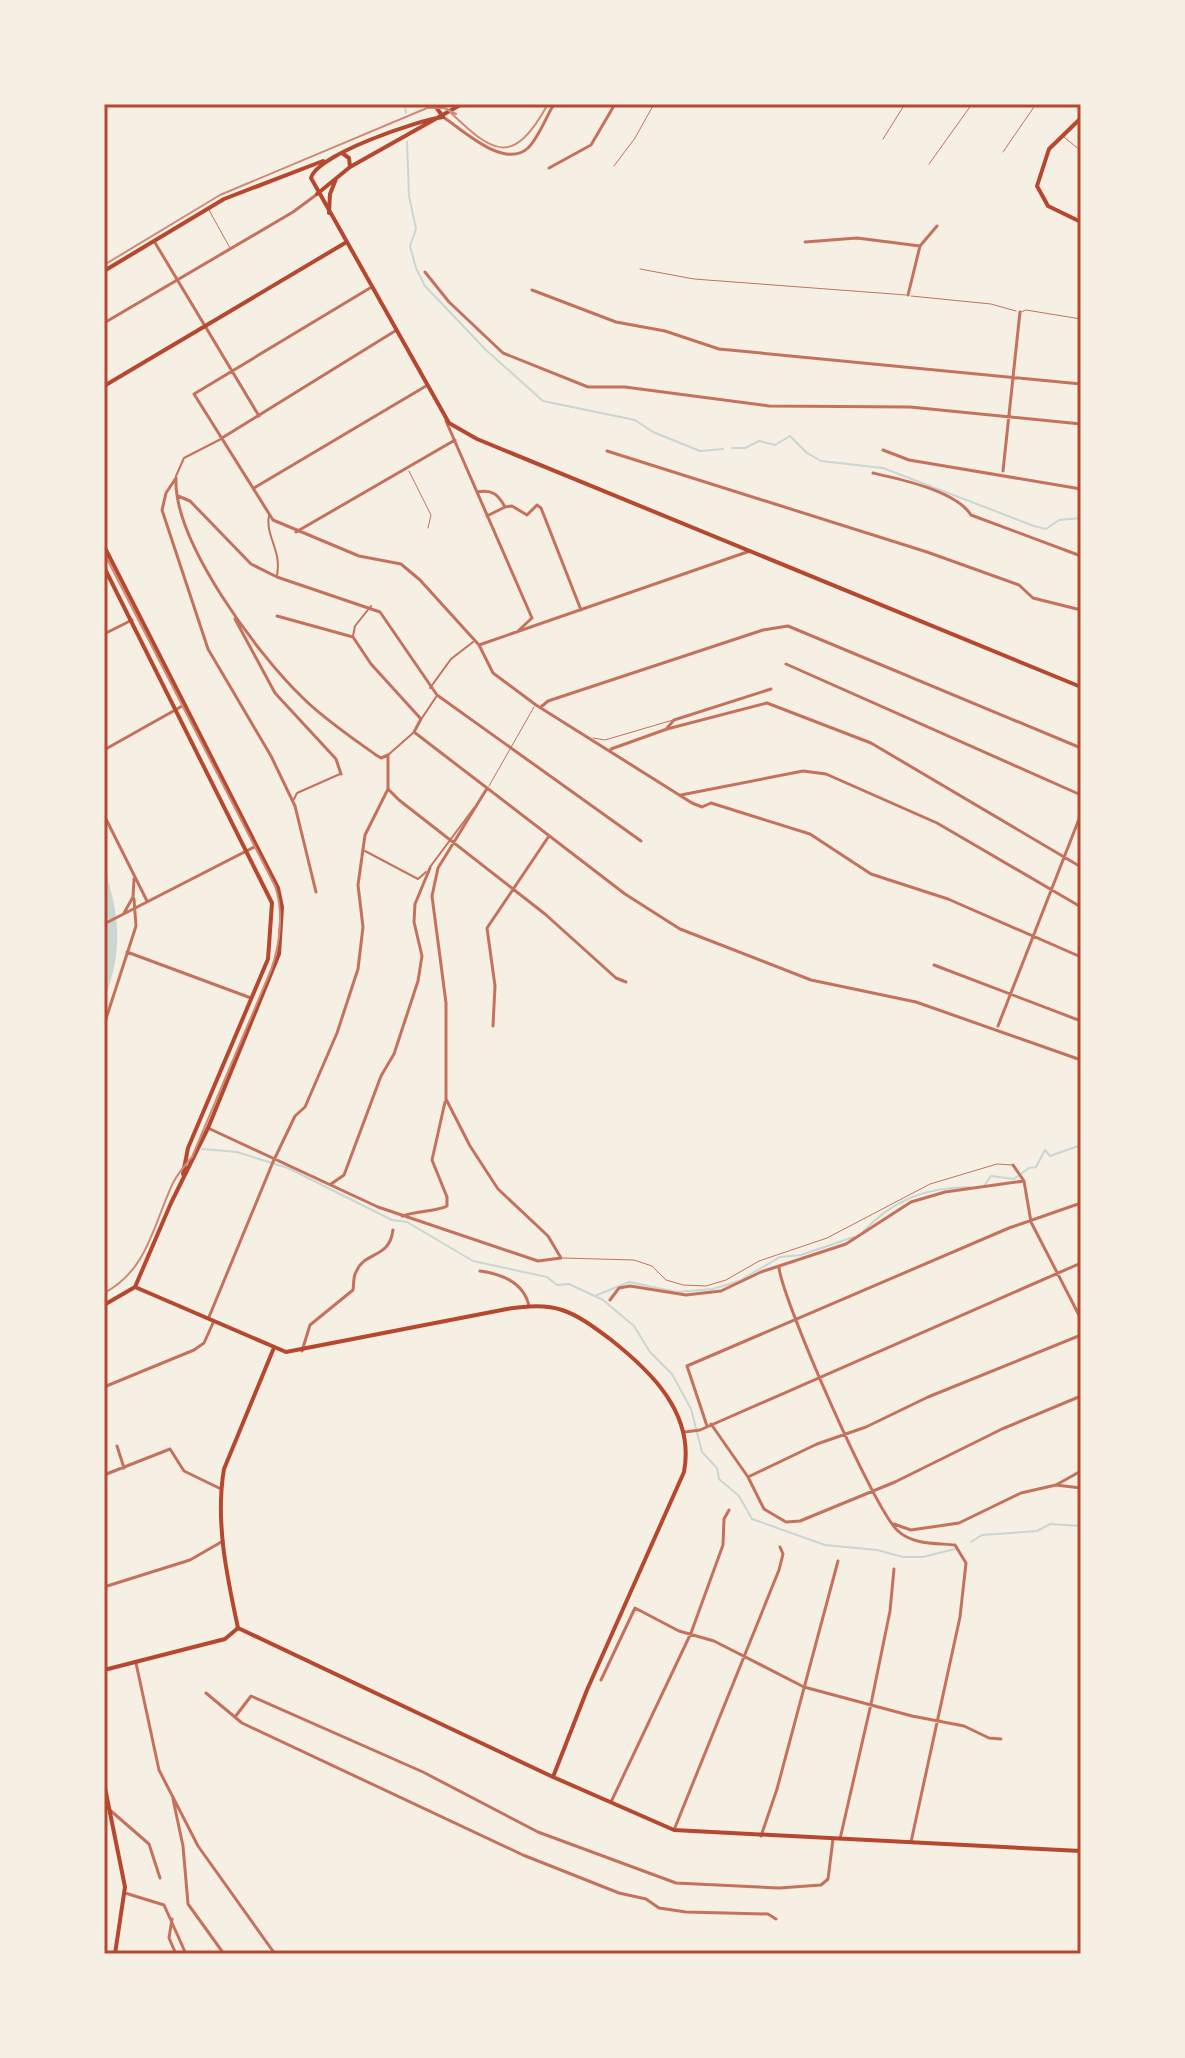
<svg xmlns="http://www.w3.org/2000/svg" width="1185" height="2058" font-family="'Roboto Serif',serif">
<style>
.water{fill:#c9d6d2}
.lines{fill:none;stroke-linecap:round;stroke-linejoin:round}
.stream{stroke:#c9d6d2;stroke-width:2}
.service{stroke:#c5725c;stroke-width:1}
.pedestrian{stroke:#c5725c;stroke-width:2}
.minor{stroke:#c5725c;stroke-width:3}
.tertiary{stroke:#c5725c;stroke-width:3}
.secondary{stroke:#b5482f;stroke-width:4}
.primary{stroke:#b5482f;stroke-width:4}
.tram{stroke:#cf8b77;stroke-width:2}
.neatline{fill:none;stroke:#b5482f;stroke-width:3}
</style>
<rect width="100%" height="100%" fill="#f6efe4"/>
<path class="water" d="M104 866C120 918 123 950 104 1001Z"/>
<g class="lines">
<path class="stream" d="M405 104 406 113
M407 142 409 196 416 229 410 246 416 268 425 286 486 350 543 401 635 420 653 432 700 451 723 449
M732 448H745L759 441 775 445 790 436 807 453 821 461 883 468 1034 526 1046 529 1059 520 1081 518
M202 1149 237 1152 288 1168 392 1220 407 1222 473 1261 547 1277 557 1285 569 1284 603 1300 634 1326 650 1352 672 1374 691 1409 702 1452 717 1468 719 1479 739 1496 752 1519 825 1545 877 1550 903 1557H923L955 1549
M984 1186 991 1176 1014 1179 1029 1168 1036 1167 1045 1150 1050 1156 1081 1145
M863 1232C892 1200 927 1187 970 1187
M597 1295 629 1282 677 1292 713 1289 739 1281 780 1257 801 1255 854 1237
M971 1542 982 1535 1037 1531 1050 1524 1081 1526"/>
<path class="service" d="M712 105 713 104
M1064 137 1081 151
M883 139 905 104
M1003 152 1036 104
M929 164 972 104
M614 166 635 138 654 104
M209 210 230 248
M640 269 694 279 906 295
M911 296 991 304 1016 311
M1021 312 1026 310 1081 319
M409 471 431 515 428 528
M593 738 605 740 673 720
M489 786 534 707
M563 1258 634 1260 652 1266 666 1280 683 1285 706 1286 726 1280 759 1261 827 1238 930 1184 997 1164 1012 1165"/>
<path class="pedestrian" d="M176 476 184 458 221 439
M269 516C265 535 282 551 277 575
M353 636 355 626 371 606
M430 688 451 659 473 642
M422 718 436 697
M388 755 413 733
M294 799 297 793 340 774
M365 851 418 879 426 872
M430 867 474 808"/>
<path class="minor" d="M443 117C462 129 504 170 528 148 539 137 546 117 554 104
M549 168 591 145 615 104
M154 241 259 416
M805 242 857 238 920 246 937 226
M425 272 449 302 503 353 588 387H625L769 406 910 407 1081 424
M370 288 194 394 273 520 359 556 401 564 420 580 479 645 493 673 536 705 692 803 702 807 711 803 810 834 871 874 948 899 1081 957
M532 290 616 322 665 331 719 349 1081 384
M908 295 920 246
M446 421 532 618
M222 438 395 331
M883 450 909 460 1081 489
M607 451 927 552 1019 585 1033 598 1081 610
M1003 471 1020 312
M873 473C900 479 956 491 971 515L1081 556
M176 478C173 541 258 655 303 698 324 719 351 737 376 755L381 758 388 755V789L399 800 545 914 616 978 626 982
M176 478 166 493 162 510 208 649 271 756 295 806 316 892
M254 488 426 386
M477 492C492 489 498 494 505 507L512 506 527 515 537 505 541 508 581 610
M178 496 190 501 251 564 277 577 380 612 437 695 641 841
M487 516 505 507
M296 532 455 440
M277 616 353 637 371 664 421 719 414 732 625 894 680 929 811 980 916 1002 1081 1060
M235 619 275 693 336 759 341 774
M517 632 532 618
M104 634 132 620
M479 645 750 551
M786 664 1081 795
M541 707 548 701 763 630 788 626 1081 748
M667 728 674 720 771 689
M611 749 667 729 767 703 871 743 1081 867
M681 795 803 771 826 774 937 823 1081 907
M127 952 251 998
M934 965 1081 1021
M446 1003 432 896 438 868 486 790
M104 1025 136 926 134 899
M493 1026 495 986 487 928 549 836
M998 1026 1081 814
M208 1128 378 1207 538 1261 561 1258 548 1236 498 1189 470 1146 446 1099V1003
M1013 1165 1024 1181 1031 1222 1081 1319
M331 1184 344 1175 381 1076 394 1054 418 981 422 956 414 922 415 904 430 868
M402 1216C416 1211 439 1211 447 1206V1197L432 1160 445 1102
M779 1268C784 1304 873 1507 897 1530 912 1545 936 1543 955 1545L966 1563 960 1617 911 1842
M480 1271C502 1274 524 1283 529 1306
M610 1300 619 1288 630 1286 686 1295 721 1291 761 1272 846 1244 911 1202 945 1192 1024 1181
M209 1317 273 1162 295 1116 305 1107 337 1033 358 969 363 927 358 885 365 835 388 789
M302 1351 310 1325 353 1290C354 1285 353 1276 356 1272 365 1250 389 1260 393 1230
M104 1387 194 1350 204 1343 213 1323
M711 1424 748 1477 764 1509 786 1522 800 1521 895 1482 1002 1429 1081 1396
M707 1426 687 1366 1009 1228 1081 1203
M685 1432 700 1430 1081 1263
M117 1446 124 1468
M104 1475 170 1449 184 1471 221 1489
M748 1477 817 1444 866 1427 928 1397 1081 1335
M1056 1485 1081 1488
M894 1524 911 1530 959 1523 1021 1493 1056 1485 1081 1471
M104 1587 190 1560 223 1541
M136 1663 159 1770 198 1846 275 1954
M601 1680 635 1608 679 1631 714 1641 804 1687 912 1716 964 1726 989 1738 1001 1739
M206 1693 242 1723 523 1855 619 1893 646 1899 659 1908 686 1912 768 1914 776 1919
M235 1717 251 1696 423 1772 538 1832 676 1883 779 1888 821 1885 828 1879 833 1839
M173 1799 183 1846 188 1904 224 1954
M611 1802 691 1633 723 1545 724 1519 729 1510
M111 1811 149 1844 160 1878
M674 1830 779 1570 783 1554 780 1547
M761 1836 777 1789 838 1561
M840 1839 871 1704 890 1611 894 1569
M125 1893 164 1905 186 1954
M172 1919 169 1938 176 1954"/>
<path class="tertiary" d="M104 323 293 212 316 195
M104 750 184 705
M104 815 147 901
M124 913 133 897 134 879
M104 924 256 846"/>
<path class="secondary" d="M434 104 443 117
M1081 118 1049 149 1037 186 1048 206 1081 222
M104 271 224 199 323 161
M104 386 345 243
M104 546 278 888 282 907 279 954 208 1128 171 1203 135 1287 104 1305
M104 567 272 903 268 959 188 1148 183 1174
M135 1287 286 1352 507 1309C525 1306 545 1304 562 1310 580 1316 595 1328 610 1339 652 1372 695 1414 684 1472L587 1690 553 1777
M238 1628 553 1777 674 1830 1081 1851
M238 1628C227 1577 215 1521 224 1469L273 1350
M104 1670 225 1639 238 1628
M104 1783 125 1887 115 1954"/>
<path class="primary" d="M443 117C418 120 316 155 311 178L449 423 477 439 1081 687
M342 153 349 158 350 167
M317 194 350 167 462 104
M329 213 330 194 336 179"/>
<path class="tram" d="M447 109C494 155 513 167 548 104
M104 265 220 195 427 108H444L456 114
M104 553 275 886C284 912 280 945 271 970L192 1157C185 1165 178 1173 173 1183 153 1225 148 1270 104 1293"/>
</g>
<rect width="1185" height="2058" fill="none" stroke="#f6efe4" stroke-width="212"/>
<rect x="106" y="106" width="973" height="1846" class="neatline"/>
</svg>
